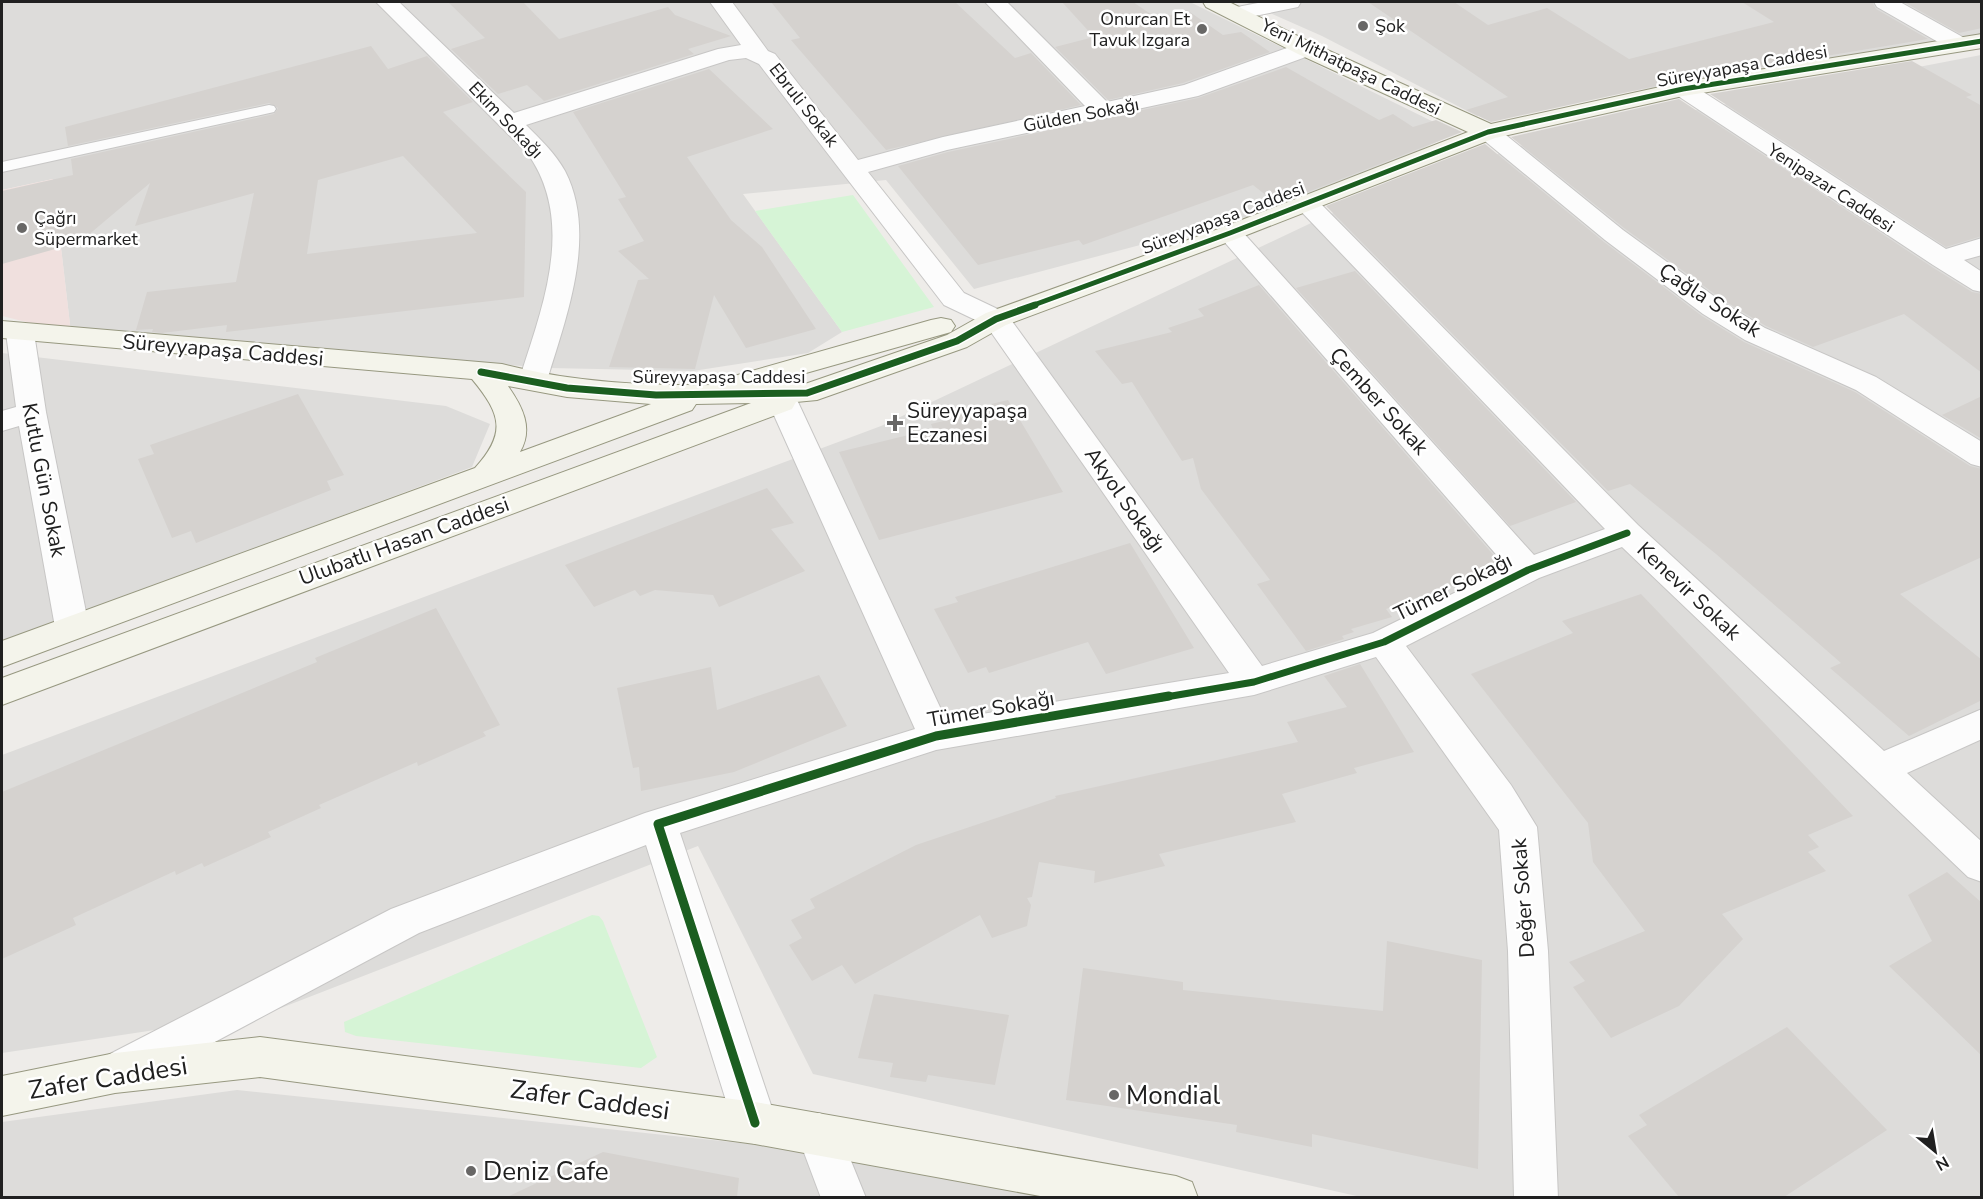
<svg xmlns="http://www.w3.org/2000/svg" width="1983" height="1199" font-family="'Nunito Sans',sans-serif">
<style>
.residential{fill:#dddcda}
.commercial{fill:#f0e0de}
.park{fill:#d6f4d6}
.building{fill:#d5d2cf;fill-rule:evenodd}
.lines{fill:none;stroke-linecap:round;stroke-linejoin:round}
.lane-casing{stroke:#c7c6c5;stroke-width:2}
.street-casing{stroke:#c7c6c5;stroke-width:2}
.secondary-casing{stroke:#979880;stroke-width:2}
.lane{fill:#fcfcfc;fill-rule:evenodd}
.street{fill:#fcfcfc;fill-rule:evenodd}
.secondary{fill:#f4f4eb;fill-rule:evenodd}
.cycleway-far2-casing{stroke:#fff;stroke-width:8}
.cycleway-far1-casing{stroke:#fff;stroke-width:10}
.cycleway-casing{stroke:#fff;stroke-width:13}
.cycleway-far2{stroke:#1b5e20;stroke-width:5}
.cycleway-far1{stroke:#1b5e20;stroke-width:7}
.cycleway{stroke:#1b5e20;stroke-width:9}
.poi-dot{fill:#686766;stroke:#fff;stroke-width:2}
.labels{text-anchor:middle;dominant-baseline:central;stroke-width:5;stroke-linejoin:round;paint-order:stroke}
.far-poi-label{font-size:18px;fill:#202020;stroke:#fff;text-anchor:start}
.far-street-label{font-size:18px;fill:#202020;stroke:#fff}
.street-label{font-size:21px;fill:#202020;stroke:#fff}
.poi-label{font-size:21px;fill:#202020;stroke:#fff;text-anchor:start}
.near-street-label{font-size:26px;fill:#202020;stroke:#fff}
.near-poi-label{font-size:26px;fill:#202020;stroke:#fff;text-anchor:start}
</style>
<rect width="100%" height="100%" fill="#eeece9"/>
<path class="residential" d="M2 2H1190L1456 133 1355 180 1280 208 974 289 886 180 743 194 842 332 808 353 693 371 550 368 71 333 53 179 2 190Z
M1245 2H1981L1982 35 1477 116 1322 36Z
M1981 55V1197H1361L813 1074 698 846 268 1013 2 1053V755L881 426 1328 215 1534 141Z
M2 353 446 406 490 424 472 467 2 643Z
M237 1090 931 1163 1066 1197H2V1122Z"/>
<path class="commercial" d="M53 179 71 333 2 316V190Z"/>
<path class="park" d="M853 195 934 307 842 332 755 211Z
M592 915 599 916 603 921 657 1057 641 1068 356 1036 345 1032 344 1022Z"/>
<path class="building" d="M448 2H523L559 39 668 7 675 15 731 36 688 49 694 54 544 101 527 85 498 94 451 49 485 38Z
M771 2H955L1015 58 1031 53 1081 105 886 150 791 40 800 38Z
M1062 2H1133L1158 19 1187 10 1223 35 1241 32 1270 52 1183 83 1108 100 1055 47 1094 37Z
M1368 2H1454L1488 25 1547 8 1629 59 1774 22 1742 2H1872L1876 9 1928 39 1683 80 1491 122 1466 110 1508 97Z
M1904 2H1982V28L1959 33Z
M371 46 388 69 427 56 473 102 443 112 526 192 524 297 226 332 227 325 162 333 152 332 153 329 136 330 147 292 236 282 254 193 135 226 150 183 80 242 2 264V191L73 175 71 159 274 114 278 108 269 103 68 146 65 127ZM403 156 477 233 307 254 318 180Z
M1912 61 1972 95 1966 97 1982 106V236L1946 247 1710 94Z
M1286 67 1379 120 1393 114 1413 127 1436 120 1462 132 1277 204 1253 185 1083 245 1079 240 978 265 898 166 948 152 1198 98Z
M709 69 773 129 687 157 731 220 762 247 816 329 746 348 714 295 695 369 609 367 638 280 649 279 618 251 644 241 618 199 626 197 573 112Z
M1679 99 1932 267 1972 292 1982 294V373L1904 314 1813 347 1766 326 1723 300 1624 228 1511 137Z
M1485 144 1604 242 1702 316 1744 342 1855 392 1970 466 1982 469V557L1900 594 1982 660V700L1909 736 1830 668 1841 663 1716 554 1630 484 1608 491 1326 206Z
M1355 271 1576 502 1510 526 1296 288Z
M1259 285 1503 566 1386 609 1392 617 1351 629 1354 632 1342 636 1344 639 1306 651 1257 584 1270 580 1201 489 1193 458 1182 461 1132 382 1122 384 1095 351 1172 332 1168 328 1204 316 1198 309Z
M298 394 344 475 327 481 331 490 196 543 191 531 172 538 138 459 154 454 150 445Z
M1982 396V439L1942 415Z
M1008 400 1063 492 879 540 839 452 933 429 931 424 952 419 949 414Z
M767 488 794 523 771 529 805 571 719 607 713 595 655 590 640 596 635 590 594 607 565 565Z
M1130 543 1194 648 1106 674 1088 642 989 673 986 667 968 673 934 609 958 602 955 597Z
M1641 594 1853 816 1808 835 1819 847 1808 852 1826 871 1722 914 1743 939 1679 1006 1611 1038 1573 987 1585 981 1569 962 1645 931 1593 862 1588 823 1471 674 1573 633 1562 621Z
M436 608 500 725 483 732 486 736 418 766 417 762 319 805 321 808 268 832 271 837 204 867 202 863 176 875 175 871 73 918 76 925 2 959V792L317 662 315 658Z
M1360 664 1414 752 1354 768 1357 773 1282 794 1296 822 1159 854 1165 866 1094 883 1095 871 1039 862 1032 897 1027 898 1031 905 1027 926 992 938 980 915 855 984 842 965 812 981 789 945 802 938 791 920 815 908 810 899 916 845 1056 798 1055 796 1298 742 1287 722 1347 707 1324 676Z
M711 667 717 710 819 675 847 726 734 772 641 791 639 767 633 768 617 688Z
M1947 872 1982 903V1056L1889 966 1932 941 1908 895Z
M1387 941 1482 960 1478 1169 1312 1134V1147L1236 1132 1237 1125 1066 1100 1083 968 1183 982V990L1383 1011Z
M874 994 1009 1015 995 1085 928 1075 926 1082 890 1077 893 1063 858 1058Z
M1787 1027 1887 1130 1784 1197H1679L1628 1136 1647 1125 1639 1115Z
M603 1152 739 1178 737 1197H507Z"/>
<g class="lines">
<g class="lane-casing">
<path id="lane" d="M269 105 274 106 276 109 274 112 2 172V162Z"/>
</g>
<g class="street-casing">
<path id="street" d="M376 2H399L514 113 718 49 741 45 710 2H732L768 51 775 54 858 160 943 137 1085 106 985 2H1007L1107 102 1184 85 1298 44H1314L1317 49 1314 54 1198 96 947 150 868 172 964 293 1006 313 1262 666 1373 633 1507 567 1221 238 1217 233 1221 228 1230 225 1239 228 1534 555 1605 529 1293 203 1297 198 1306 195 1315 198 1638 525 1884 751 1982 709V739L1907 773 1982 842V882L1968 877 1622 547 1539 578 1406 646 1511 785 1537 827 1548 951 1558 1198H1514L1508 951 1499 830 1376 657 1254 695 936 750 680 833 777 1123 770 1138 755 1144 740 1138 733 1123 646 845 419 933 138 1083 123 1089 108 1083 102 1069 108 1055 391 909 645 813 915 729 768 402 773 395 783 393 793 395 798 402 946 720 1229 673 986 325 944 305 759 64 746 58 729 60 526 125C540 139 555 153 565 171 597 233 568 312 549 374L545 380 535 383 525 380 521 374C544 303 575 221 528 154Z
M1263 2H1301L1298 7 1240 19 1232 18 1229 13 1232 8Z
M1874 2H1900L1968 40 1971 45 1968 50H1952L1877 7Z
M1683 82 1691 84 1946 249 1982 238V255L1964 260 1982 272V292L1973 290 1933 265 1675 94 1672 89 1675 84Z
M1488 125 1496 127 1623 230 1722 302 1765 328 1876 377 1982 442V467L1971 464 1856 390 1745 340 1703 314 1605 240 1480 137 1476 132 1480 127Z
M20 324 30 327 34 333 46 412 89 627 84 636 72 639 60 636 55 627 19 426 2 431V411L16 407 6 333 10 327Z
M819 1113 834 1119 866 1198H821L797 1134 804 1119Z"/>
</g>
<g class="secondary-casing">
<path id="secondary" d="M1203 2H1229L1314 44 1491 124 1683 82 1982 34V48L1683 96 1495 138 1239 238 1006 325 967 347 817 400 796 402 792 409 2 705V678L751 403 696 404 692 410 2 667V641L475 468C507 433 501 414 472 379L2 338V321L502 364C575 383 647 386 723 385L727 378 931 320 941 318 951 320 955 326 951 332 767 384H805L947 335 986 313 1221 228 1468 132 1298 54 1206 7ZM508 386 567 397 651 404 520 452C534 428 522 406 508 386Z
M260 1037 755 1102 1176 1176 1192 1182 1198 1198H1051L755 1144 260 1077 115 1093 2 1116V1076L115 1053Z"/>
</g>
<use href="#lane" class="lane"/>
<use href="#street" class="street"/>
<use href="#secondary" class="secondary"/>
<g class="cycleway-far2-casing">
<path id="cycleway-far2" d="M1031 306 1230 233 1488 132 1683 89 1982 41"/>
</g>
<g class="cycleway-far1-casing">
<path id="cycleway-far1" d="M481 372 567 388 656 395 807 393 957 341 996 319 1035 305
M1160 698 1254 682 1384 642 1528 570 1627 533"/>
</g>
<g class="cycleway-casing">
<path id="cycleway" d="M755 1123 658 824 936 736 1169 696"/>
</g>
<use href="#cycleway-far2" class="cycleway-far2"/>
<use href="#cycleway-far1" class="cycleway-far1"/>
<use href="#cycleway" class="cycleway"/>
</g>
<g class="poi-dot">
<circle cx="1363" cy="26" r="6"/>
<circle cx="1202" cy="29" r="6"/>
<circle cx="22" cy="228" r="6"/>
<path d="M892 414h6v6h6v6h-6v6h-6v-6h-6v-6h6z"/>
<circle cx="1114" cy="1095" r="6"/>
<circle cx="471" cy="1171" r="6"/>
</g>
<g class="labels">
<g class="far-poi-label">
<text x="1190" y="19" text-anchor="end">Onurcan Et<tspan x="1190" dy="21">Tavuk Izgara</tspan></text>
<text x="1375" y="26">Şok</text>
<text x="34" y="218">Çağrı<tspan x="34" dy="21">Süpermarket</tspan></text>
</g>
<g class="far-street-label">
<text transform="translate(1742 66) rotate(-10)">Süreyyapaşa Caddesi</text>
<text transform="translate(1351 67) rotate(26)">Yeni Mithatpaşa Caddesi</text>
<text transform="translate(804 105) rotate(52)">Ebruli Sokak</text>
<text transform="translate(1081 115) rotate(-11)">Gülden Sokağı</text>
<text transform="translate(506 120) rotate(46)">Ekim Sokağı</text>
<text transform="translate(1831 188) rotate(33)">Yenipazar Caddesi</text>
<text transform="translate(1223 218) rotate(-21)">Süreyyapaşa Caddesi</text>
<text x="719" y="377">Süreyyapaşa Caddesi</text>
</g>
<g class="street-label">
<text transform="translate(1710 300) rotate(33)">Çağla Sokak</text>
<text transform="translate(223 350) rotate(5)">Süreyyapaşa Caddesi</text>
<text transform="translate(1379 401) rotate(48)">Çember Sokak</text>
<text transform="translate(44 480) rotate(79)">Kutlu Gün Sokak</text>
<text transform="translate(1125 500) rotate(55)">Akyol Sokağı</text>
<text transform="translate(404 541) rotate(-20)">Ulubatlı Hasan Caddesi</text>
<text transform="translate(1453 587) rotate(-26)">Tümer Sokağı</text>
<text transform="translate(1689 591) rotate(43)">Kenevir Sokak</text>
<text transform="translate(991 709) rotate(-10)">Tümer Sokağı</text>
<text transform="translate(1523 898) rotate(-94)">Değer Sokak</text>
</g>
<g class="poi-label">
<text x="907" y="411">Süreyyapaşa<tspan x="907" dy="24">Eczanesi</tspan></text>
</g>
<g class="near-street-label">
<text transform="translate(108 1078) rotate(-9)">Zafer Caddesi</text>
<text transform="translate(590 1100) rotate(8)">Zafer Caddesi</text>
</g>
<g class="near-poi-label">
<text x="1126" y="1095">Mondial</text>
<text x="483" y="1171">Deniz Cafe</text>
</g>
</g>
<rect width="1983" height="1199" fill="none" stroke="#202020" stroke-width="6"/>
<g transform="translate(1935 1151) rotate(150)" stroke="#ffffff" stroke-width="4.5" paint-order="stroke">
<path d="M0-4.5L10 22L0 15L-10 22Z" fill="#202020"/>
<text y="-9" font-size="16" font-weight="bold" text-anchor="middle" fill="#202020">N</text>
</g>
</svg>
